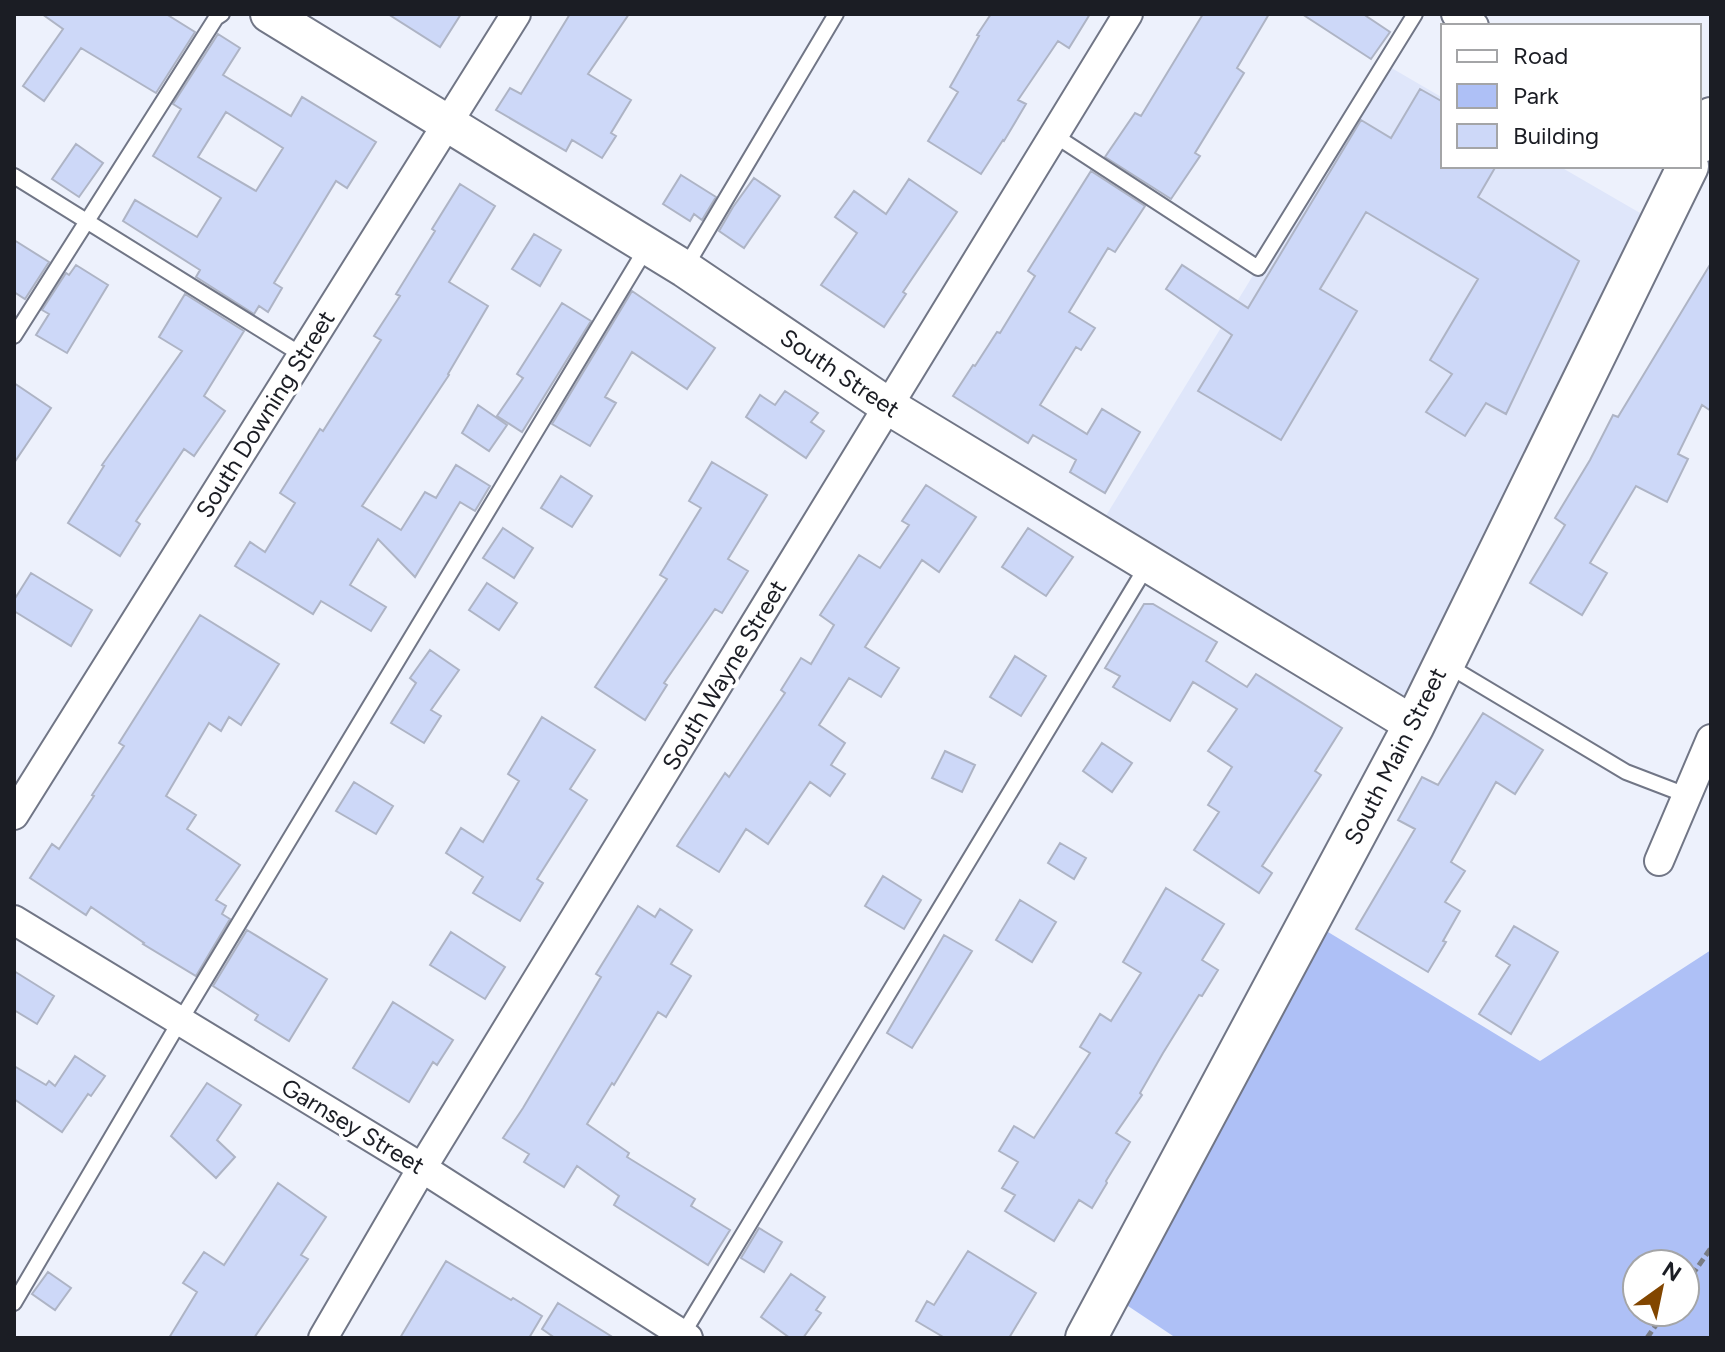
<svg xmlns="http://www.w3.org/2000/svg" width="1725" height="1352" font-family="Figtree,sans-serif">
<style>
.built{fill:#dfe6fa}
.green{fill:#aec0f6;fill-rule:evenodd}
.building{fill:#cdd8f8;stroke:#aeb4c5;stroke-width:2;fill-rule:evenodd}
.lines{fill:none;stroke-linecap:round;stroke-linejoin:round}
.service-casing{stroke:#717686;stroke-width:18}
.minor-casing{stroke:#717686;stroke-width:32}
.tertiary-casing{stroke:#717686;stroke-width:40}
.secondary-casing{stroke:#717686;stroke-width:44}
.path{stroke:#7a7d85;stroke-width:5;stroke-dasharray:8 4;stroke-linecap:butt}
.service{stroke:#fff;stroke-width:14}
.minor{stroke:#fff;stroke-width:28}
.tertiary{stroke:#fff;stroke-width:36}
.secondary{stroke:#fff;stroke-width:40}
.labels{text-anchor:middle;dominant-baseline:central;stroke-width:7;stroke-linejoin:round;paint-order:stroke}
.street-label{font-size:24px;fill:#1b1d24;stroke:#fff}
</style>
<rect width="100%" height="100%" fill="#edf1fc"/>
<path class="built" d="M1383 63 1443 98V166H1559L1659 224 1414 725 1096 532Z"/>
<path class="green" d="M1310 921 1540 1061 1711 950V1338H1176L1110 1294ZM1637 1264H1685V1312H1637Z"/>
<path class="building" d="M42 14H166L195 32 156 93 81 48 44 101 23 86 63 29Z
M388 14H461L440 47Z
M570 14H629L588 74 631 100 611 133 616 136 602 158 572 140 566 151 496 110 510 88 521 94Z
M991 14H1090L1069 48 1058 41 1018 100 1026 104 1004 141 1003 140 981 174 928 141 958 92 950 87 979 36 977 35Z
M1203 14H1269L1237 68 1244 73 1195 153 1200 156 1171 199 1105 157 1135 113 1141 116Z
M1302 14H1363L1390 32 1371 59Z
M218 34 240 48 223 75 291 116 302 97 376 142 347 188 336 181 274 283 282 288 268 312 259 306 254 314 196 277 200 270 123 221 135 200 197 237 221 198 153 156 181 109 173 104ZM226 112 283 148 256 191 198 157Z
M1420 89 1443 102V166H1496L1478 197 1579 261 1506 414 1486 403 1465 436 1426 412 1452 374 1430 360 1478 279 1366 212 1320 289 1357 311 1281 440 1198 391 1232 335 1166 289 1182 265 1248 308 1361 120 1391 138Z
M76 144 103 163 79 197 52 179Z
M1091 171 1145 206 1115 252 1108 248 1069 312 1095 328 1081 350 1076 347 1040 405 1087 434 1102 409 1140 432 1105 493 1070 472 1076 460 1033 435 1028 443 953 396 973 365 975 366 997 332 1000 333 1035 276 1028 271Z
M681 175 716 197 702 220 694 214 690 221 663 204Z
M754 178 780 196 744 248 719 231 733 207Z
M909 179 957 212 903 292 906 294 884 327 821 285 857 233 835 217 854 191 886 214Z
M460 184 495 206 449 282 488 306 448 374 449 375 362 506 401 530 425 492 436 498 456 465 490 486 475 511 460 502 415 577 378 539 350 585 386 607 371 631 321 601 313 614 235 566 250 542 265 552 295 503 280 493 320 429 323 431 381 340 374 336 400 296 396 294 435 231 432 229Z
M534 234 561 250 540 286 512 269Z
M14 240 49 262 25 299 14 292Z
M1711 263V411L1702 405 1678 454 1688 459 1667 502 1636 486 1590 563 1607 573 1582 615 1530 583 1565 525 1555 518 1590 460 1613 415 1618 417Z
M76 265 108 285 67 353 36 335 49 314 42 310 66 273 69 275Z
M632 291 715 348 687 389 632 352 605 397 616 403 590 446 552 424Z
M185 294 244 331 204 396 225 411 194 456 184 449 136 521 140 524 120 556 68 523 104 466 102 465 182 351 159 337Z
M562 303 591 321 522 432 497 416 523 378 517 374Z
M14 383 51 408 14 463Z
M785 391 818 413 811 422 824 431 806 458 746 417 760 395 775 405Z
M478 405 507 425 489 451 462 433Z
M712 462 767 495 728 559 748 571 722 613 715 609 664 683 667 685 645 720 595 687 667 579 660 575 701 508 689 501Z
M561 476 592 496 572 527 541 508Z
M926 485 976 517 939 572 922 560 865 647 899 668 881 697 849 678 819 725 845 743 831 765 845 774 830 796 810 782 768 844 746 829 719 872 677 846 725 773 729 777 785 693 781 690 801 658 811 664 834 625 820 615 859 555 880 568 909 525 902 521Z
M503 528 533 548 514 578 483 558Z
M1028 528 1073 557 1046 596 1002 567Z
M31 573 92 610 71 646 14 611V600Z
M487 583 517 603 499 630 469 610Z
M1144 604H1153L1217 642 1206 661 1247 687 1256 674 1342 728 1315 771 1321 775 1262 866 1272 873 1259 893 1194 850 1219 812 1208 805 1232 767 1208 751 1237 709 1193 682 1170 721 1113 687 1120 676 1105 668Z
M200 615 279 664 241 725 229 717 221 731 209 723 166 796 196 815 187 829 240 865 216 900 226 906 222 914 230 919 196 976 143 944 144 943 91 907 86 915 30 878 52 844 59 849 94 796 92 795 124 746 119 743Z
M430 650 459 670 431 710 441 716 424 743 391 723 416 683 410 678Z
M1015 656 1046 676 1021 716 990 697Z
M1483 713 1543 750 1515 794 1496 782 1451 862 1465 871 1445 902 1460 911 1443 941 1446 942 1428 972 1356 929 1415 829 1398 820 1422 777 1438 785Z
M542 717 595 750 570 789 587 800 537 879 543 883 520 921 473 893 483 877 446 853 461 828 483 842 519 781 508 774Z
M1102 743 1132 763 1112 792 1083 771Z
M945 751 975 765 962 792 932 778Z
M354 782 393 806 376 834 336 811Z
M1060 843 1086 858 1074 879 1048 863Z
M883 876 921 900 904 929 865 906Z
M1166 888 1224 924 1202 960 1218 970 1202 996 1199 995 1163 1053 1140 1093 1142 1095 1116 1133 1130 1142 1106 1181 1107 1183 1092 1208 1079 1200 1054 1241 1005 1211 1015 1195 1002 1188 1018 1162 999 1151 1014 1126 1034 1138 1090 1053 1080 1047 1100 1014 1111 1021 1141 973 1123 962Z
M1020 900 1056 922 1032 962 996 940Z
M638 906 655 917 660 909 692 930 671 964 691 976 666 1017 658 1012 614 1085 612 1083 587 1124 629 1153 627 1157 695 1199 691 1206 730 1230 708 1265 614 1205 619 1196 577 1166 564 1187 524 1162 529 1154 503 1138 523 1108 601 977 596 974Z
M1514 926 1558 952 1511 1034 1479 1014 1510 965 1496 956Z
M247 930 327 979 289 1041 255 1020 258 1015 213 986Z
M451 932 505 967 485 999 430 965Z
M944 935 972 951 912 1048 887 1033Z
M14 971 54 996 37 1024 14 1010Z
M393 1002 453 1040 437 1065 433 1062 409 1102 353 1068Z
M75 1056 105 1076 91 1096 88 1094 62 1132 14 1099V1066L46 1085 49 1081 55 1086Z
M207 1083 241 1105 217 1140 235 1157 216 1178 171 1136Z
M278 1183 326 1217 301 1255 308 1259 254 1338H169L197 1292 183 1283 204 1252 224 1265Z
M759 1228 782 1242 764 1272 741 1258Z
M968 1251 1036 1293 1009 1338H945L916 1321 927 1301 934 1305Z
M446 1261 511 1300 513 1298 542 1316 529 1338H400Z
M48 1272 71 1288 55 1310 32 1294Z
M791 1274 825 1297 816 1310 821 1313 803 1338H790L761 1317Z
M558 1303 614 1338H555L542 1329Z"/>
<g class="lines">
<g class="service-casing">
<path id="service" d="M1054 135 1258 268 1415 14
M14 176 302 355
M685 268 836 14
M14 336 216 18 222 14
M1447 665 1626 772 1686 795
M14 1303 180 1021 647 247
M681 1337 1148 564"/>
</g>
<g class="minor-casing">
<path id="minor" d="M1456 14 1474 26
M14 815 516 14
M1659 861 1711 739
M14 920 422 1168 688 1338
M323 1338 422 1168 1128 14"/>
</g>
<g class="tertiary-casing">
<path id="tertiary" d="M269 14 685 269 888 406 1414 725"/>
</g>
<g class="secondary-casing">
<path id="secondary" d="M1699 143 1711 118
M1086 1338 1414 725 1688 166"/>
</g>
<path class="path" d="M1685 1285 1711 1248
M1647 1338 1665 1312"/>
<use href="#service" class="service"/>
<use href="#minor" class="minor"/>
<use href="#tertiary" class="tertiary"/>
<use href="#secondary" class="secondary"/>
</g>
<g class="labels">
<g class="street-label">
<text transform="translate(840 373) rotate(34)">South Street</text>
<text transform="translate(265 414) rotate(-58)">South Downing Street</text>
<text transform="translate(724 675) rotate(-59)">South Wayne Street</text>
<text transform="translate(1395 756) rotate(-63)">South Main Street</text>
<text transform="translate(353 1126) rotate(31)">Garnsey Street</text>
</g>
</g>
<rect width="1725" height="1352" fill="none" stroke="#1b1d24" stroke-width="32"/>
<rect x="1441" y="24" width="260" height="144" fill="#ffffff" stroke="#a4a5a7" stroke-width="2"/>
<rect x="1457" y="50" width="40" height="12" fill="#ffffff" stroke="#a4a5a7" stroke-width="2"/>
<text x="1513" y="64" font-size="24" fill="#1b1d24">Road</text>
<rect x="1457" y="84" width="40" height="24" fill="#aec0f6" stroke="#a4a5a7" stroke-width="2"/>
<text x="1513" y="104" font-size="24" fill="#1b1d24">Park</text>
<rect x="1457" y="124" width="40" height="24" fill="#cdd8f8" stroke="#a4a5a7" stroke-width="2"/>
<text x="1513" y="144" font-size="24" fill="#1b1d24">Building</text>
<g transform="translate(1661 1288) rotate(33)"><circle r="38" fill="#ffffff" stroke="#a4a5a7" stroke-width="2"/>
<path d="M0-6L14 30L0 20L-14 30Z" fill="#824600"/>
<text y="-12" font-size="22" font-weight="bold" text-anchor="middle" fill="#1b1d24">N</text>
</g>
</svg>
